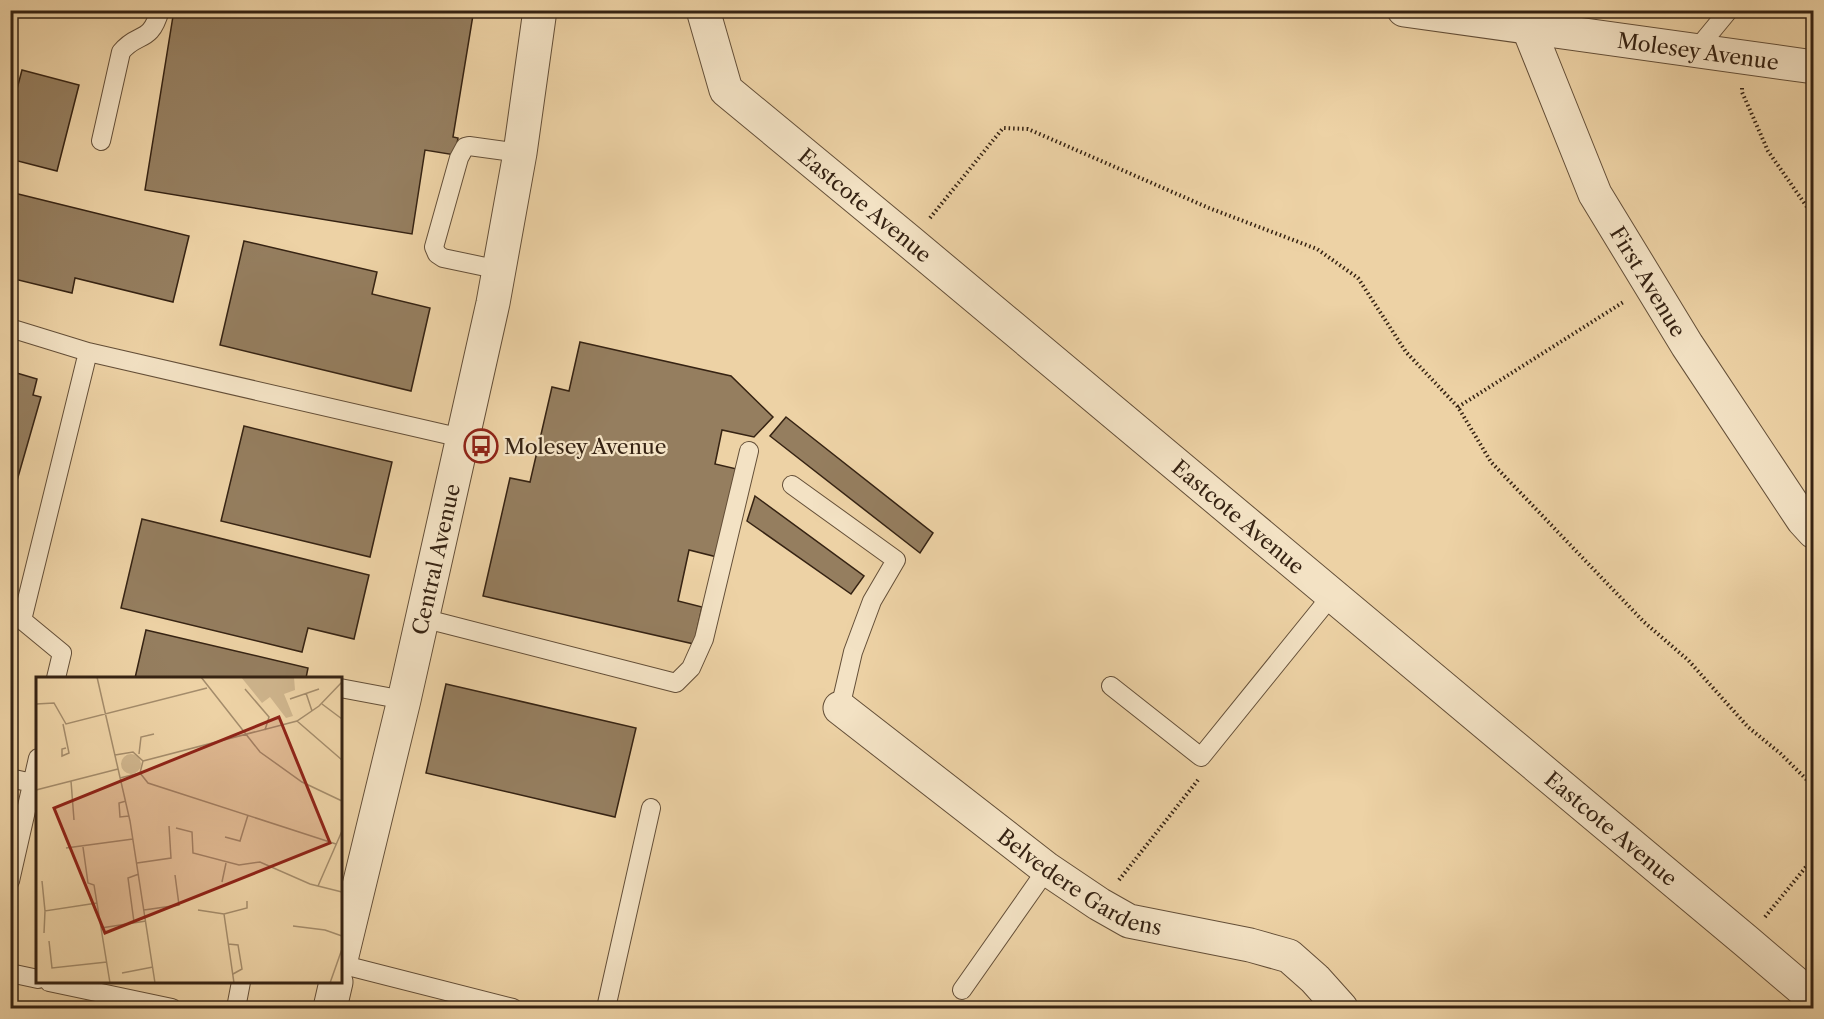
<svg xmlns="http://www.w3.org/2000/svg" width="1824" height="1019" font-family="'Libre Caslon Text',serif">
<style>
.building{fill:#957e5f;stroke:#362313;stroke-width:1.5}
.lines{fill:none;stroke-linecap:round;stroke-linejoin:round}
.service-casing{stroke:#644f38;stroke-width:20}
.minor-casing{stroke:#644f38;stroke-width:35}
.path{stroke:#362313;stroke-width:4;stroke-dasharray:1.5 3;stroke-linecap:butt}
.service{stroke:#f3e2c4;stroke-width:18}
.minor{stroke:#f3e2c4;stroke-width:33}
.labels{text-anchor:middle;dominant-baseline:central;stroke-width:4.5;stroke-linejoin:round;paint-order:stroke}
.street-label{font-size:21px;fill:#362313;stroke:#f3e2c4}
.poi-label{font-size:21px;fill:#362313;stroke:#f3e2c4;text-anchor:start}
.inset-road{fill:none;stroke:#a48c6b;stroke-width:1.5}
.view{fill:#8f2418;fill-opacity:0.15;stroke:#8f2418;stroke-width:3}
.inset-edge{fill:none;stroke:#362313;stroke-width:3}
</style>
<rect width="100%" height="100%" fill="#edd2a5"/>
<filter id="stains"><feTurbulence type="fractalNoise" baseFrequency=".00333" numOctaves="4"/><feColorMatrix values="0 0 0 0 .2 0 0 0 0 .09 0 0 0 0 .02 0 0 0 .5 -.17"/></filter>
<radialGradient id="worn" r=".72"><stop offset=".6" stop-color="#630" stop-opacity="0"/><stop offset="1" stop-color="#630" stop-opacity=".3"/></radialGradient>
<path class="building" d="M174 10H445L473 15 453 137 458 138 455 155 425 150 412 234 145 190Z
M22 70 79 85 57 171 10 159V115Z
M10 192 189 236 173 302 75 278 72 293 10 278Z
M244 241 377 272 372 294 430 308 411 391 220 345Z
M580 342 731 376 773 417 754 437 722 430 715 464 741 470 721 558 689 550 678 601 702 607 694 644 483 596 510 478 530 482 552 387 569 391Z
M10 371 37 379 33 395 41 397 10 505Z
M786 417 933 533 920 553 770 436Z
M244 426 392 462 370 557 221 521Z
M755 496 864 576 851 594 747 521Z
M142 519 369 575 354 639 308 628 302 652 121 608Z
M146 630 308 668 306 678H135Z
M446 684 636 728 615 817 426 773Z"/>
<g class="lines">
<g class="service-casing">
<path id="service" d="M1696 50 1729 10
M101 141 121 52C138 31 150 45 160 10
M500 270 443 258 437 254 434 247 459 158 465 147 469 146 520 153
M10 328 88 352 462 438
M792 485 896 560 872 601 853 652 840 708
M422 618 676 683 691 668 704 639 749 451
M56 678 62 653 22 620 88 352
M1111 686 1201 757 1332 595
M340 688 404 700
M10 778 32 783
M10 881 38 758
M340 964 513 1008
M10 973 38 979
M49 982 172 1008
M962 990 1047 869
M236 1008 241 982
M606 1008 651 808"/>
</g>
<g class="minor-casing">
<g id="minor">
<path id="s1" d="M703 10 726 90 910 242 1746 941 1814 999"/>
<path id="s2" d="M1404 10 1814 67"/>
<path id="s3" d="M1523 10 1528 27 1595 194 1687 345 1803 520 1814 532"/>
<path id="s4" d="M840 708 1047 869 1099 904 1129 921 1250 945 1289 956 1315 979 1341 1008"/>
<path id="s5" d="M340 964 404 700 493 303 520 153 540 10"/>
<path d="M330 1008 336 982"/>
</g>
</g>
<path class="path" d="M1742 88V92L1768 151 1814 217
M930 218 1003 128 1028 129 1209 208 1317 249 1358 278 1406 352 1458 407 1491 462 1644 622 1688 660 1748 727 1781 754 1814 787
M1458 407 1625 301
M1119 880 1198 780
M1765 917 1814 857"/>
<use href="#service" class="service"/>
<use href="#minor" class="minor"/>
</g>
<defs>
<g id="bus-ring" transform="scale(1.725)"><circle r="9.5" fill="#f3e2c4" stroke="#8f2418" stroke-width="1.5"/><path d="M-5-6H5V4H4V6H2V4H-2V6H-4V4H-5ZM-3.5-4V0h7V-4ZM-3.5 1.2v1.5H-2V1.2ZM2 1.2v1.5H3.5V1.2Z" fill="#8f2418"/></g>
</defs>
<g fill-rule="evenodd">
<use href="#bus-ring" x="481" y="446"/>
</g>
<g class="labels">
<g class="street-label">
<text stroke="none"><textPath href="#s2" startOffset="297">Molesey Avenue</textPath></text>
<text stroke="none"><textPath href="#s1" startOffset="264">Eastcote Avenue</textPath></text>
<text stroke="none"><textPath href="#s3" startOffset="300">First Avenue</textPath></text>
<text stroke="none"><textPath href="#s1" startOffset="750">Eastcote Avenue</textPath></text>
<text stroke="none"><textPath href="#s5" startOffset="416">Central Avenue</textPath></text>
<text stroke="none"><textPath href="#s1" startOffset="1236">Eastcote Avenue</textPath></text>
<text stroke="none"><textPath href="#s4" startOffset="298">Belvedere Gardens</textPath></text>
</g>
<g class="poi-label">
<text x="504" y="446">Molesey Avenue</text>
</g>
</g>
<g transform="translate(36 677)">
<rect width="306" height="306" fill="#edd2a5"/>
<path d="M205 0H258L259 13 248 17 257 39 250 41 234 20 226 26ZM85 87a10 10 0 1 1 20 0a10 10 0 1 1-20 0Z" fill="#ceb48c"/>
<path class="inset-road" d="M61 0 94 144 119 306M165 0 224 75 266 105 306 124M209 12 233 40 229 53M270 16 276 34M254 22 283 12M0 27 18 26 30 47 171 11M286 27 306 42M261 44 306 83M27 47 33 76 26 79V72L30 71M103 77 105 60 118 57M79 78 97 75 107 84 104 96 84 101M107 84 261 44 283 29 306 5M104 96 112 106 300 167M35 104 38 143M0 113 82 92M90 124 83 126 84 140 93 139M140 151 156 155 157 176 203 188 224 185 274 207 306 215M189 160 204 164 212 138M47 170 52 206 58 208 74 306M30 171 97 162M101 186 135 181 133 149M6 204 9 234 61 226M186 205 190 186M282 209 306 154M108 233 143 228 139 198M162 233 188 237 211 231V224M188 237 198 306M98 245 92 201 103 197M257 249 289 253 306 259M65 251 110 244M8 256 9 234M13 264 16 291 71 285M192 267 202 268 206 292 197 297M86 296 117 290M294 306 306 272"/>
<path class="view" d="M243 40 294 166 69 256 18 131Z"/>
<rect width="306" height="306" class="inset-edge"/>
</g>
<rect width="1824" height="1019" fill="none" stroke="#edd2a5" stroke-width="36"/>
<rect x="12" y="12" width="1800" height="995" fill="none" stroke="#362313" stroke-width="3"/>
<rect x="18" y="18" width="1788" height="983" fill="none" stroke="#362313" stroke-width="1.5"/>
<rect width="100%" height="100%" filter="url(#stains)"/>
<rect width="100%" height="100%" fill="url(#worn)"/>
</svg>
